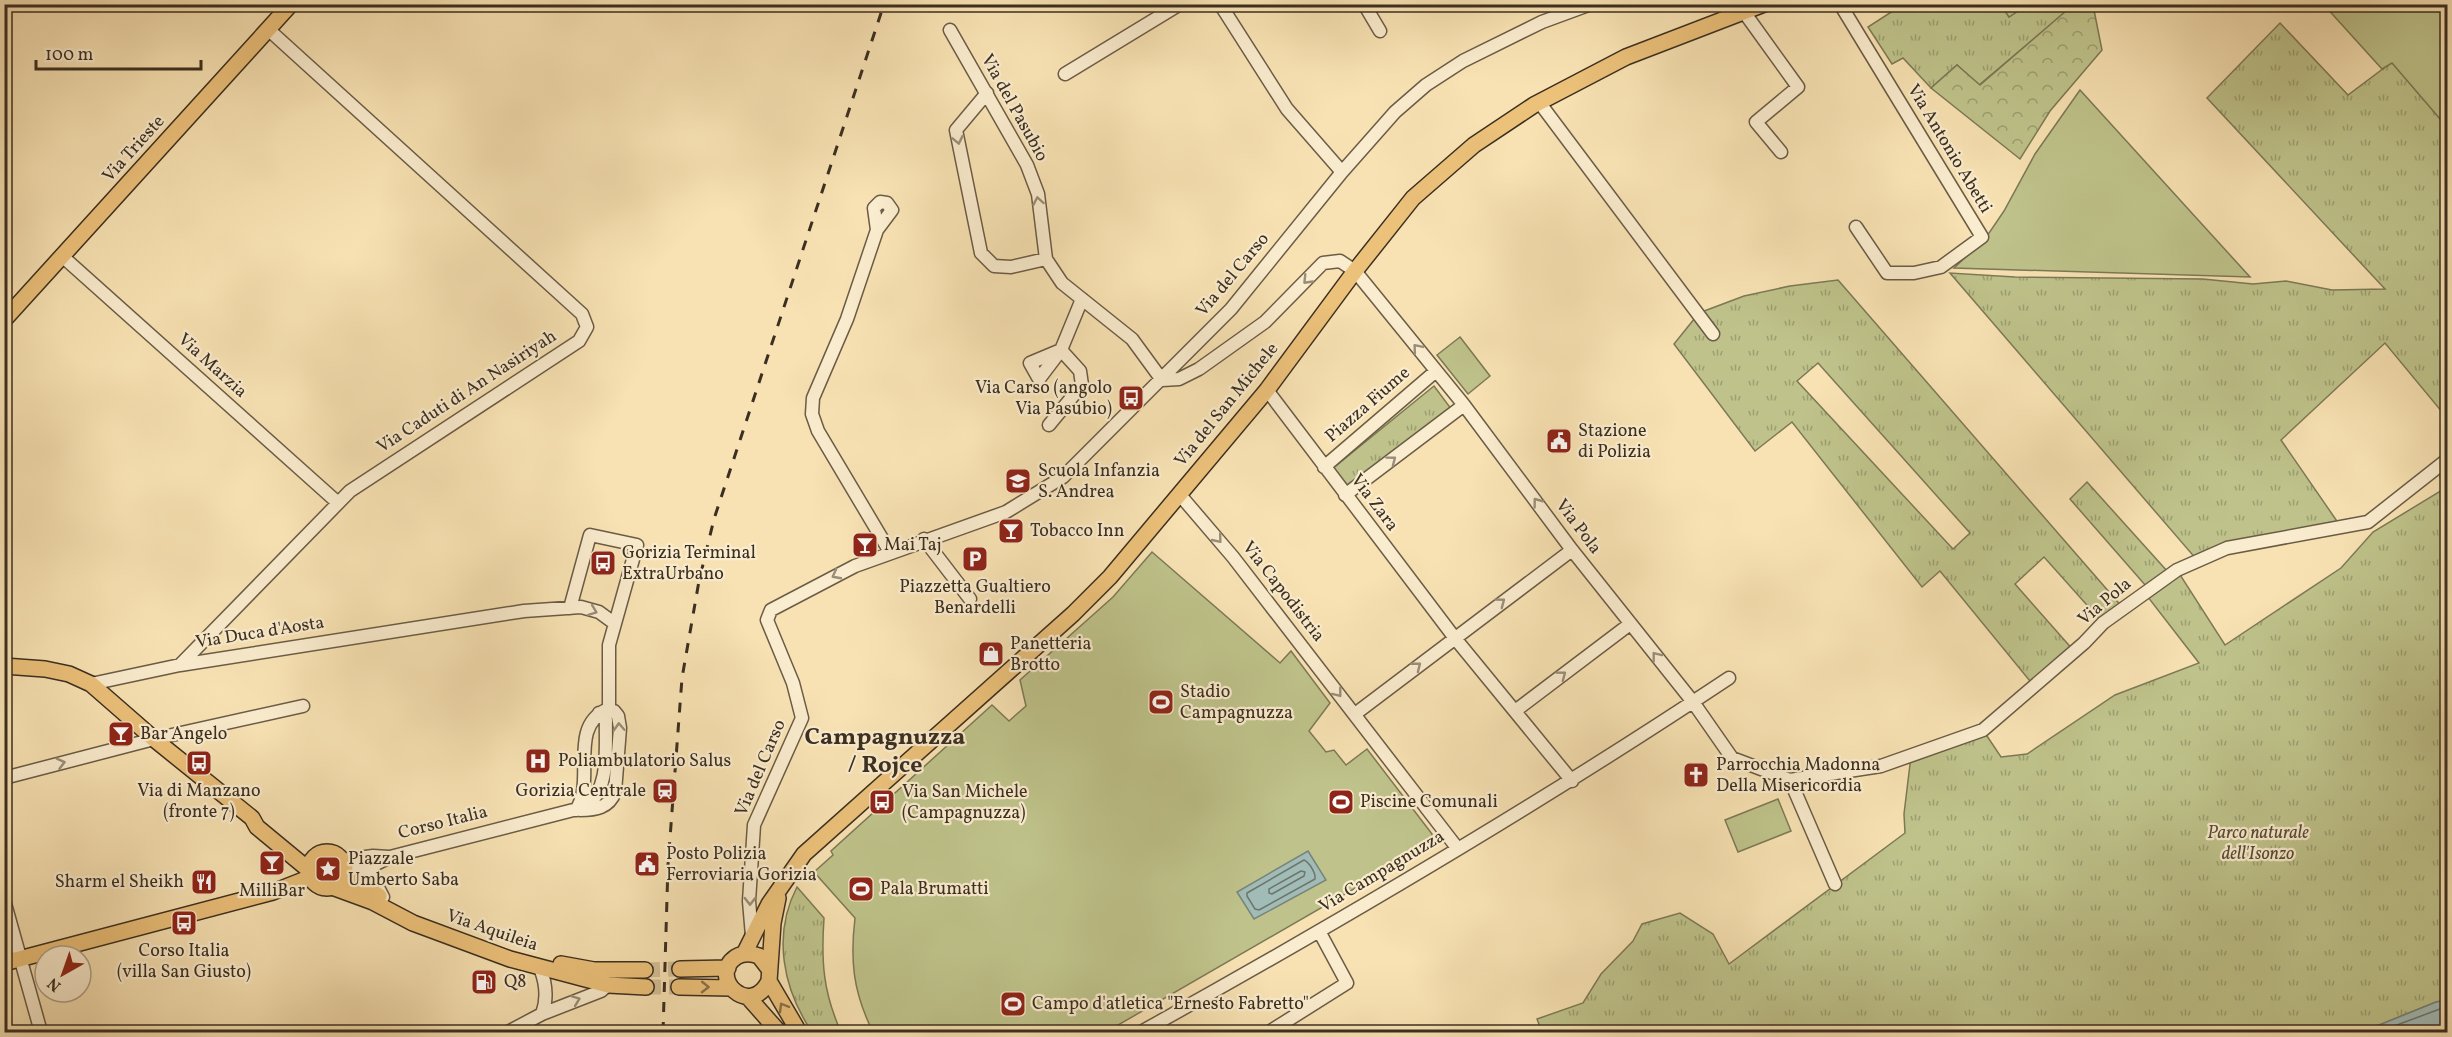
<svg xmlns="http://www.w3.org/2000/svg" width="2452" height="1037" font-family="Vollkorn,serif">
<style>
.grass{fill:url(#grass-tufts);stroke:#7d7956;stroke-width:1.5;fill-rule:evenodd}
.forest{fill:url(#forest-crowns);stroke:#7d7956;stroke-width:1.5}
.garden{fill:#bfc38b;stroke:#7d7956;stroke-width:1.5}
.water{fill:#a1bcb7;stroke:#78847b;stroke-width:1.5}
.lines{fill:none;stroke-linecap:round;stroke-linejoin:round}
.shore{stroke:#6e766c;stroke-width:1.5}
.major-tunnel{stroke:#d2be96;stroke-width:15;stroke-dasharray:15 8;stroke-linecap:butt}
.minor-casing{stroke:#6a5c46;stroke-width:15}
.major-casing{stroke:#3b2f21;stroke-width:18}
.minor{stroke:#faecce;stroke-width:12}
.major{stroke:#ecc17a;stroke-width:15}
.rail{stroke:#3b2f21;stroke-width:3;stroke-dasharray:10 10;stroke-linecap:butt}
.oneway{stroke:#9a8e78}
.oneway2{stroke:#8b7149}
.labels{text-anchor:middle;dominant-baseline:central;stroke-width:4.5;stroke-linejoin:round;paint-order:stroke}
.street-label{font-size:18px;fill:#3b2f21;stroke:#faecce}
.poi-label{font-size:18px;fill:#3b2f21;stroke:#faecce;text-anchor:start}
.park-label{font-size:18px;font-style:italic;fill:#554d36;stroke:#faecce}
.district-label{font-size:24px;font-weight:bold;fill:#3b2f21;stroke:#faecce}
</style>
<defs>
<pattern id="grass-tufts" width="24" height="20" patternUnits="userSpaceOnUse" patternTransform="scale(1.5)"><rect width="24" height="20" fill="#bfc38b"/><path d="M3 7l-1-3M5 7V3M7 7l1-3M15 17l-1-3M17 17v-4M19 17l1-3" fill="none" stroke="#9c9f71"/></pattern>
<pattern id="forest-crowns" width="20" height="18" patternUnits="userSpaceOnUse" patternTransform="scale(1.5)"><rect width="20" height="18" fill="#bfc38b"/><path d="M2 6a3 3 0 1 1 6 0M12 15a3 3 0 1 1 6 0" fill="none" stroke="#9c9f71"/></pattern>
</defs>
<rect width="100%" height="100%" fill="#f8e2b3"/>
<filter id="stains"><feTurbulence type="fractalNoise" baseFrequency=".00333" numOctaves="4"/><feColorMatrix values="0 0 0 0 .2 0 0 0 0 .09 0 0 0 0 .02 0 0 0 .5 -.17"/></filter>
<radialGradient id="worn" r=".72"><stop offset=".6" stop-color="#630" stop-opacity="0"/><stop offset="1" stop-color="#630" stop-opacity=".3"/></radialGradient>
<path class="grass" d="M1896 5H2001L2009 17 2027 5H2074L1979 85 1957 65 1931 88 1903 58 1892 64 1868 27 1896 9Z
M2280 23 2348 95 2392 62 2447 127V418L2385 343 2281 440 2341 527 2197 560 1950 273 2015 277 2203 279 2253 284 2286 281 2332 290 2385 289 2207 98Z
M1838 280 2123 608 2103 623 2044 557 2015 584 2074 651 2034 686 1940 571 1922 587 1792 422 1755 451 1674 344 1699 313 1744 296 1790 286ZM1818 363 1970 533 1953 549 1797 381Z
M1434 386 1452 410 1346 488 1332 469Z
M2447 468V1000L2436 1002 2362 1032H1542L1537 1019 1583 1003 1601 974 1633 941 1642 924 1680 913 1713 934 1729 964 1905 833 1904 814 1911 756 1983 730 2001 757 2027 754 2115 695 2199 663 2144 592 2177 570 2225 645 2341 568 2373 532 2444 489 2440 477Z
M2087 482 2167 571 2146 586 2070 499Z
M797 887 824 918C821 961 823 992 841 1032H812C783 989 772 935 797 887Z"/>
<path class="forest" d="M2074 4 2093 5 2102 50 2050 111 2020 159 1931 88 1957 65 1980 85Z"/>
<path class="garden" d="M2001 5H2027L2009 17Z
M2324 5H2447V127L2392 63 2382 69Z
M2080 90 2250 277 1954 268 1985 239 2004 211 2035 154Z
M1460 337 1490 376 1468 394 1437 355Z
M1152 552 1280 663 1291 651 1330 703 1309 731 1326 752 1334 750 1346 765 1367 749 1432 834 1430 845 1106 1032H871L872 1030C853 991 850 960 855 918L814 872 833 855 831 851 992 705 1009 721 1026 706 1020 680 1113 597Z
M1778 799 1791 831 1738 852 1725 820Z"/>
<path class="water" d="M1308 851 1326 880 1254 919 1237 892Z
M2447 1000V1032H2362L2436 1002Z"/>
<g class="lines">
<path class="shore" d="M1304 860C1309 862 1316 873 1315 879L1259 910 1255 909 1247 896V893Z
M1301 871 1305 872 1304 876 1272 894 1269 893V889Z
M2378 1032 2448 1006"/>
<path class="major-tunnel" d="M645 970 680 969
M646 987H679"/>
<g class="minor-casing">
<path id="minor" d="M1220 4 1287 109 1342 172
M1364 4 1380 31
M1840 4 1982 237 1941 267 1914 273H1887L1856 227
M1744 12 1798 87 1756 122 1781 152
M950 30 1027 165 1038 194 1046 259 1062 283 1132 339 1162 380 1179 379 1199 369 1265 322 1323 263 1340 261 1355 271 1464 405 1572 550 1693 702 1732 758 1790 780 1881 766 1983 730 2084 643 2103 623 2177 570 2227 548 2368 522 2448 459
M1065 74 1180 4
M987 93 956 130 981 253 994 266 1011 267 1046 259
M1539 102 1713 334
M877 230 874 208 880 202 887 203 892 210 877 230 847 319 813 398 812 414 818 431 890 552
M62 256 337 502
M1061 350 1039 379 1030 363Z
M1267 390 1454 637 1572 781
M1049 425 1082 385 1080 371 1061 350 1082 299
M1324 467 1436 371
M1180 495 1233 557 1458 849
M1345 495 1464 405
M924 539 970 599
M570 608 590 535 637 545 609 645V709
M180 665 350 491 579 341 587 327 582 314 269 30
M91 684 180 665 524 611 581 607 599 612 614 623
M1515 711 1630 624
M1355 714 1572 550
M4 778 154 739 303 706
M1790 780 1835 884
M576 810C596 781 568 728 606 710
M580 810C595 810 609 808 615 792L620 728 618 716 614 711 609 709
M343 860 373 856 389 857
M372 866V876L383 897
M345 874 372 866 390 857 585 807C611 789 605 748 606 720L599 713
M4 900 41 1032
M752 936 749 901 754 825 802 718 793 683 767 620 771 610 855 566 1006 512 1063 477 1231 309 1342 172 1395 112 1426 85 1463 61 1542 22 1591 4
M540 968C546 983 548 998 542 1014
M508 1032 542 1014 601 991 608 985
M1141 1032C1341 921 1538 805 1729 678
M1269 1032 1347 983 1319 931"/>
</g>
<g class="major-casing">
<path id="major" d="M4 320 291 4
M4 666 45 669 69 674 91 684 154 739 252 818 257 827 309 870
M309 870a18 18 0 1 1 36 0a18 18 0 1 1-36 0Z
M345 874 379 896
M332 887 373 902 413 923 510 959 608 985 646 987
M744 954 769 904 804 854 1073 614 1110 577 1267 390 1355 271 1413 198 1474 145 1534 105 1626 57 1764 4
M4 963 273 892 311 877
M561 964 594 970H645
M680 969 728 968
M769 969 759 956C751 953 743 953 736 957 707 977 750 1019 769 981L773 923 778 898
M769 981 799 1032
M679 987 731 988
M748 997 779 1032"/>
</g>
<use href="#minor" class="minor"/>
<use href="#major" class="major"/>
<path class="rail" d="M663 1032 668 865 682 678 699 581 714 519 884 4"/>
</g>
<defs><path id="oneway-chevron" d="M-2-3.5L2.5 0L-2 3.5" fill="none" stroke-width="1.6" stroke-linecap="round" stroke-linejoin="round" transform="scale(1.5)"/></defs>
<g class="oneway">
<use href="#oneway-chevron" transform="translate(958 140) rotate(78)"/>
<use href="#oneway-chevron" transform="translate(1038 201) rotate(-100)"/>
<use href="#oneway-chevron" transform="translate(1307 280) rotate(134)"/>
<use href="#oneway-chevron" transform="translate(1417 348) rotate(-130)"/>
<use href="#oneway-chevron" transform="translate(1392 460) rotate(-37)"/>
<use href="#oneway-chevron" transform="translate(1537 502) rotate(-127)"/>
<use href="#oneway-chevron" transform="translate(1218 539) rotate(51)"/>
<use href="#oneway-chevron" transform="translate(836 575) rotate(152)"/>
<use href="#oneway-chevron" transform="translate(1501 602) rotate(-37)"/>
<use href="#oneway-chevron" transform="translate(593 611) rotate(21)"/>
<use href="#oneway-chevron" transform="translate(1656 656) rotate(-128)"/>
<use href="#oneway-chevron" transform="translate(1417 666) rotate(-38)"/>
<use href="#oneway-chevron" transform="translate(1562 675) rotate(-37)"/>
<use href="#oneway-chevron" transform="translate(1338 693) rotate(52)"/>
<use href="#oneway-chevron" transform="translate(619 727) rotate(-93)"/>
<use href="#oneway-chevron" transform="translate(61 763) rotate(-15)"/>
<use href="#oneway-chevron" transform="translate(750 901) rotate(90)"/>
<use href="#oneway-chevron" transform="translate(576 1000) rotate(-21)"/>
</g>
<g class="oneway2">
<use href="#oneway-chevron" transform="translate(705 987) rotate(1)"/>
<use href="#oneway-chevron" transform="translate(783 1007) rotate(-120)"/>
</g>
<defs>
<g id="bus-square" transform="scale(1.35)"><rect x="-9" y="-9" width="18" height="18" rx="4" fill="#8f2418" stroke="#faecce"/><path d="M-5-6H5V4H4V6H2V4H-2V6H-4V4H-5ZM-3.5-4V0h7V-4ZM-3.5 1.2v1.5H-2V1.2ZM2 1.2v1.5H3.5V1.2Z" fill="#fff"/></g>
<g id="civic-square" transform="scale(1.35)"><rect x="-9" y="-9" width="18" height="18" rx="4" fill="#8f2418" stroke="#faecce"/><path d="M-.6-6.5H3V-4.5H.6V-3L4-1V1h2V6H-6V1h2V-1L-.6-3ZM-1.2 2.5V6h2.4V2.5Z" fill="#fff"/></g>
<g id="school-square" transform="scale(1.35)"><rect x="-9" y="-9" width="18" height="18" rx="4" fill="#8f2418" stroke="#faecce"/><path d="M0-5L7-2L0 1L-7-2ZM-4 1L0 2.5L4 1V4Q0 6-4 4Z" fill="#fff"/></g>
<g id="bar-square" transform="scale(1.35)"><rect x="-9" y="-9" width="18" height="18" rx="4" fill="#8f2418" stroke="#faecce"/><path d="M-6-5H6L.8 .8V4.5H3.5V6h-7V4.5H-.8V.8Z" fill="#fff"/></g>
<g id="parking-square" transform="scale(1.35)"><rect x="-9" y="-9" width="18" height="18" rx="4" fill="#8f2418" stroke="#faecce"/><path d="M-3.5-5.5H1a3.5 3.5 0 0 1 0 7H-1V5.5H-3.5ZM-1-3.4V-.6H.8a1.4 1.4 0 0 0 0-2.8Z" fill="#fff"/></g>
<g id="shop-square" transform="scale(1.35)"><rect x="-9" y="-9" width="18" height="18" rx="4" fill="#8f2418" stroke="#faecce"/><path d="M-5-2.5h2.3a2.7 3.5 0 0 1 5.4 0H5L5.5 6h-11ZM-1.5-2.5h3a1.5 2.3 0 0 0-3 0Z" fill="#fff"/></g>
<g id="stadium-square" transform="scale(1.35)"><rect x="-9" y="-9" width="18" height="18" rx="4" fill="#8f2418" stroke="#faecce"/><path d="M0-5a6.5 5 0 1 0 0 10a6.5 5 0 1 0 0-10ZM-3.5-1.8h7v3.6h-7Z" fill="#fff"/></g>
<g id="hospital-square" transform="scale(1.35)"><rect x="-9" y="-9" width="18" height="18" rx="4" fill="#8f2418" stroke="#faecce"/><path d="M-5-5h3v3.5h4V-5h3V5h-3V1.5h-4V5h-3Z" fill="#fff"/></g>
<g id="church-square" transform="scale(1.35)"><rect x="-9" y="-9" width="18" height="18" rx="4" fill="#8f2418" stroke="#faecce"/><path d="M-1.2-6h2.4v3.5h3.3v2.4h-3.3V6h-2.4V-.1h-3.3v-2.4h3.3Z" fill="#fff"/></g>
<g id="station-square" transform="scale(1.35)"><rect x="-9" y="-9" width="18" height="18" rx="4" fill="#8f2418" stroke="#faecce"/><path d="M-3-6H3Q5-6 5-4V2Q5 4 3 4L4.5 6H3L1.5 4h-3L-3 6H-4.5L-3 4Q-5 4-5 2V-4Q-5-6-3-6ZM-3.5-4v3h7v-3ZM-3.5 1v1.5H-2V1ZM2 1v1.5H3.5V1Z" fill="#fff"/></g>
<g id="sight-square" transform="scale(1.35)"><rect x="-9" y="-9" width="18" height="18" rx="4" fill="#8f2418" stroke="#faecce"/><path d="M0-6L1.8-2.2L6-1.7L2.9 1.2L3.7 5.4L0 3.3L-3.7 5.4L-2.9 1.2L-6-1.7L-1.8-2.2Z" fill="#fff"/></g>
<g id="restaurant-square" transform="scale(1.35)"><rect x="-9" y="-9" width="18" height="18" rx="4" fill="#8f2418" stroke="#faecce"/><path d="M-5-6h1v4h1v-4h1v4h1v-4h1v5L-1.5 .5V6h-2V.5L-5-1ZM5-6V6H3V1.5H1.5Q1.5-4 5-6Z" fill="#fff"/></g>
<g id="fuel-square" transform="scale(1.35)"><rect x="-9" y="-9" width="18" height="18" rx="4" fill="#8f2418" stroke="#faecce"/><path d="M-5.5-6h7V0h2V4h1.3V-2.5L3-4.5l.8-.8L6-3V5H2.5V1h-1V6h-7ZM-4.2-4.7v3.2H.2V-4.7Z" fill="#fff"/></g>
</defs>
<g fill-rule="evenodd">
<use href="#bus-square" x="1131" y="398"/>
<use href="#civic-square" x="1559" y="441"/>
<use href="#school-square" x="1018" y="481"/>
<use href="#bar-square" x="1011" y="531"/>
<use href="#bar-square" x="865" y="545"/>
<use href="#parking-square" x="975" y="559"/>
<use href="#bus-square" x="603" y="563"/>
<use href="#shop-square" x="991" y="654"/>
<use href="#stadium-square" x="1161" y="702"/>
<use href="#bar-square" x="121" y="734"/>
<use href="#hospital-square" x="538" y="761"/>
<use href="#bus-square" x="199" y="763"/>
<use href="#church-square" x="1696" y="775"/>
<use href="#station-square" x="665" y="791"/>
<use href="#bus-square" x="882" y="802"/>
<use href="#stadium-square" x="1341" y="802"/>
<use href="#bar-square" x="272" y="863"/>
<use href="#civic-square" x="647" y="864"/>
<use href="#sight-square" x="328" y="869"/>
<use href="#restaurant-square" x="204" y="882"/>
<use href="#stadium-square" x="861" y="889"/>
<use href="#bus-square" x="184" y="923"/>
<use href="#fuel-square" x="484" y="982"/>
<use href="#stadium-square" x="1013" y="1004"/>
</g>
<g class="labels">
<g class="street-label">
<text transform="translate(1014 108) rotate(61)">Via del Pasubio</text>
<text transform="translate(134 149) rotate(-48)">Via Trieste</text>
<text transform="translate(1949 149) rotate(59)">Via Antonio Abetti</text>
<text transform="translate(1233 275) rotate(-50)">Via del Carso</text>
<text transform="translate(212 366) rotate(42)">Via Marzia</text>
<text transform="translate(467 392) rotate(-33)">Via Caduti di An Nasiriyah</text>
<text transform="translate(1227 405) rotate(-51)">Via del San Michele</text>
<text transform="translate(1368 405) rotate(-41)">Piazza Fiume</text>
<text transform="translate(1374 503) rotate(53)">Via Zara</text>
<text transform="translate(1578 527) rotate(53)">Via Pola</text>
<text transform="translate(1283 592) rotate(52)">Via Capodistria</text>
<text transform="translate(2105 602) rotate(-40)">Via Pola</text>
<text transform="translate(260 633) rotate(-9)">Via Duca d'Aosta</text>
<text transform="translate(761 768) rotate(-67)">Via del Carso</text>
<text transform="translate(443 823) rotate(-14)">Corso Italia</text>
<text transform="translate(1382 872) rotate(-31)">Via Campagnuzza</text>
<text transform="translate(492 931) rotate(19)">Via Aquileia</text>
</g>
<g class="poi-label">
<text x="1112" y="388" text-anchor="end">Via Carso (angolo<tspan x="1112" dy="21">Via Pasubio)</tspan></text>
<text x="1578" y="431">Stazione<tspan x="1578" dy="21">di Polizia</tspan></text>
<text x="1038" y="471">Scuola Infanzia<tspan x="1038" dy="21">S. Andrea</tspan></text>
<text x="1030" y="531">Tobacco Inn</text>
<text x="884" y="545">Mai Taj</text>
<text x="622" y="553">Gorizia Terminal<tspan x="622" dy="21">ExtraUrbano</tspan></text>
<text x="975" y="587" text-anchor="middle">Piazzetta Gualtiero<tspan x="975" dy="21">Benardelli</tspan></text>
<text x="1010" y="644">Panetteria<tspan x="1010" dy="21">Brotto</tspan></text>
<text x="1180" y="692">Stadio<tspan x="1180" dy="21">Campagnuzza</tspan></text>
<text x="140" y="734">Bar Angelo</text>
<text x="558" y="761">Poliambulatorio Salus</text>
<text x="1716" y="765">Parrocchia Madonna<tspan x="1716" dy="21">Della Misericordia</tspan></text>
<text x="199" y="791" text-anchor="middle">Via di Manzano<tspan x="199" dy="21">(fronte 7)</tspan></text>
<text x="646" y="791" text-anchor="end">Gorizia Centrale</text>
<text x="902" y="792">Via San Michele<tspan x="902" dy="21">(Campagnuzza)</tspan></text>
<text x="1360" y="802">Piscine Comunali</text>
<text x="666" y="854">Posto Polizia<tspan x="666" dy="21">Ferroviaria Gorizia</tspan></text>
<text x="348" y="859">Piazzale<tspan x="348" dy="21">Umberto Saba</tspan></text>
<text x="184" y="882" text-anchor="end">Sharm el Sheikh</text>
<text x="880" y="889">Pala Brumatti</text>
<text x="272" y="891" text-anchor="middle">MilliBar</text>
<text x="184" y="951" text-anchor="middle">Corso Italia<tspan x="184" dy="21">(villa San Giusto)</tspan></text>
<text x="504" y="982">Q8</text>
<text x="1032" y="1004">Campo d'atletica "Ernesto Fabretto"</text>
</g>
<g class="park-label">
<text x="2258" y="833">Parco naturale<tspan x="2258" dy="21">dell'Isonzo</tspan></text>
</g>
<g class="district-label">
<text x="885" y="738">Campagnuzza<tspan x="885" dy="28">/ Rojce</tspan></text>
</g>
</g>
<rect width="2452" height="1037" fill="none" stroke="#f8e2b3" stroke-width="24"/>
<rect x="6" y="6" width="2440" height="1025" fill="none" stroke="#3b2f21" stroke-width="3"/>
<rect x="12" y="12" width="2428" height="1013" fill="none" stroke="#3b2f21" stroke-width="1.5"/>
<g transform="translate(63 974) rotate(220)"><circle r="28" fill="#faecce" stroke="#aea089" stroke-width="1.5"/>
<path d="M0-4.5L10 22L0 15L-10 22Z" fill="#8f2418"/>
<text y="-9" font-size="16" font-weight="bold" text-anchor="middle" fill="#3b2f21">N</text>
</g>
<path d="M36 60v9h165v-9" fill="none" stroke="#3b2f21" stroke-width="3"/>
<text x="45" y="60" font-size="18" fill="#3b2f21" stroke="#faecce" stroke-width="4.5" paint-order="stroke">100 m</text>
<rect width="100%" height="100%" filter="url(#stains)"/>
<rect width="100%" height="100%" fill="url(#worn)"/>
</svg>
